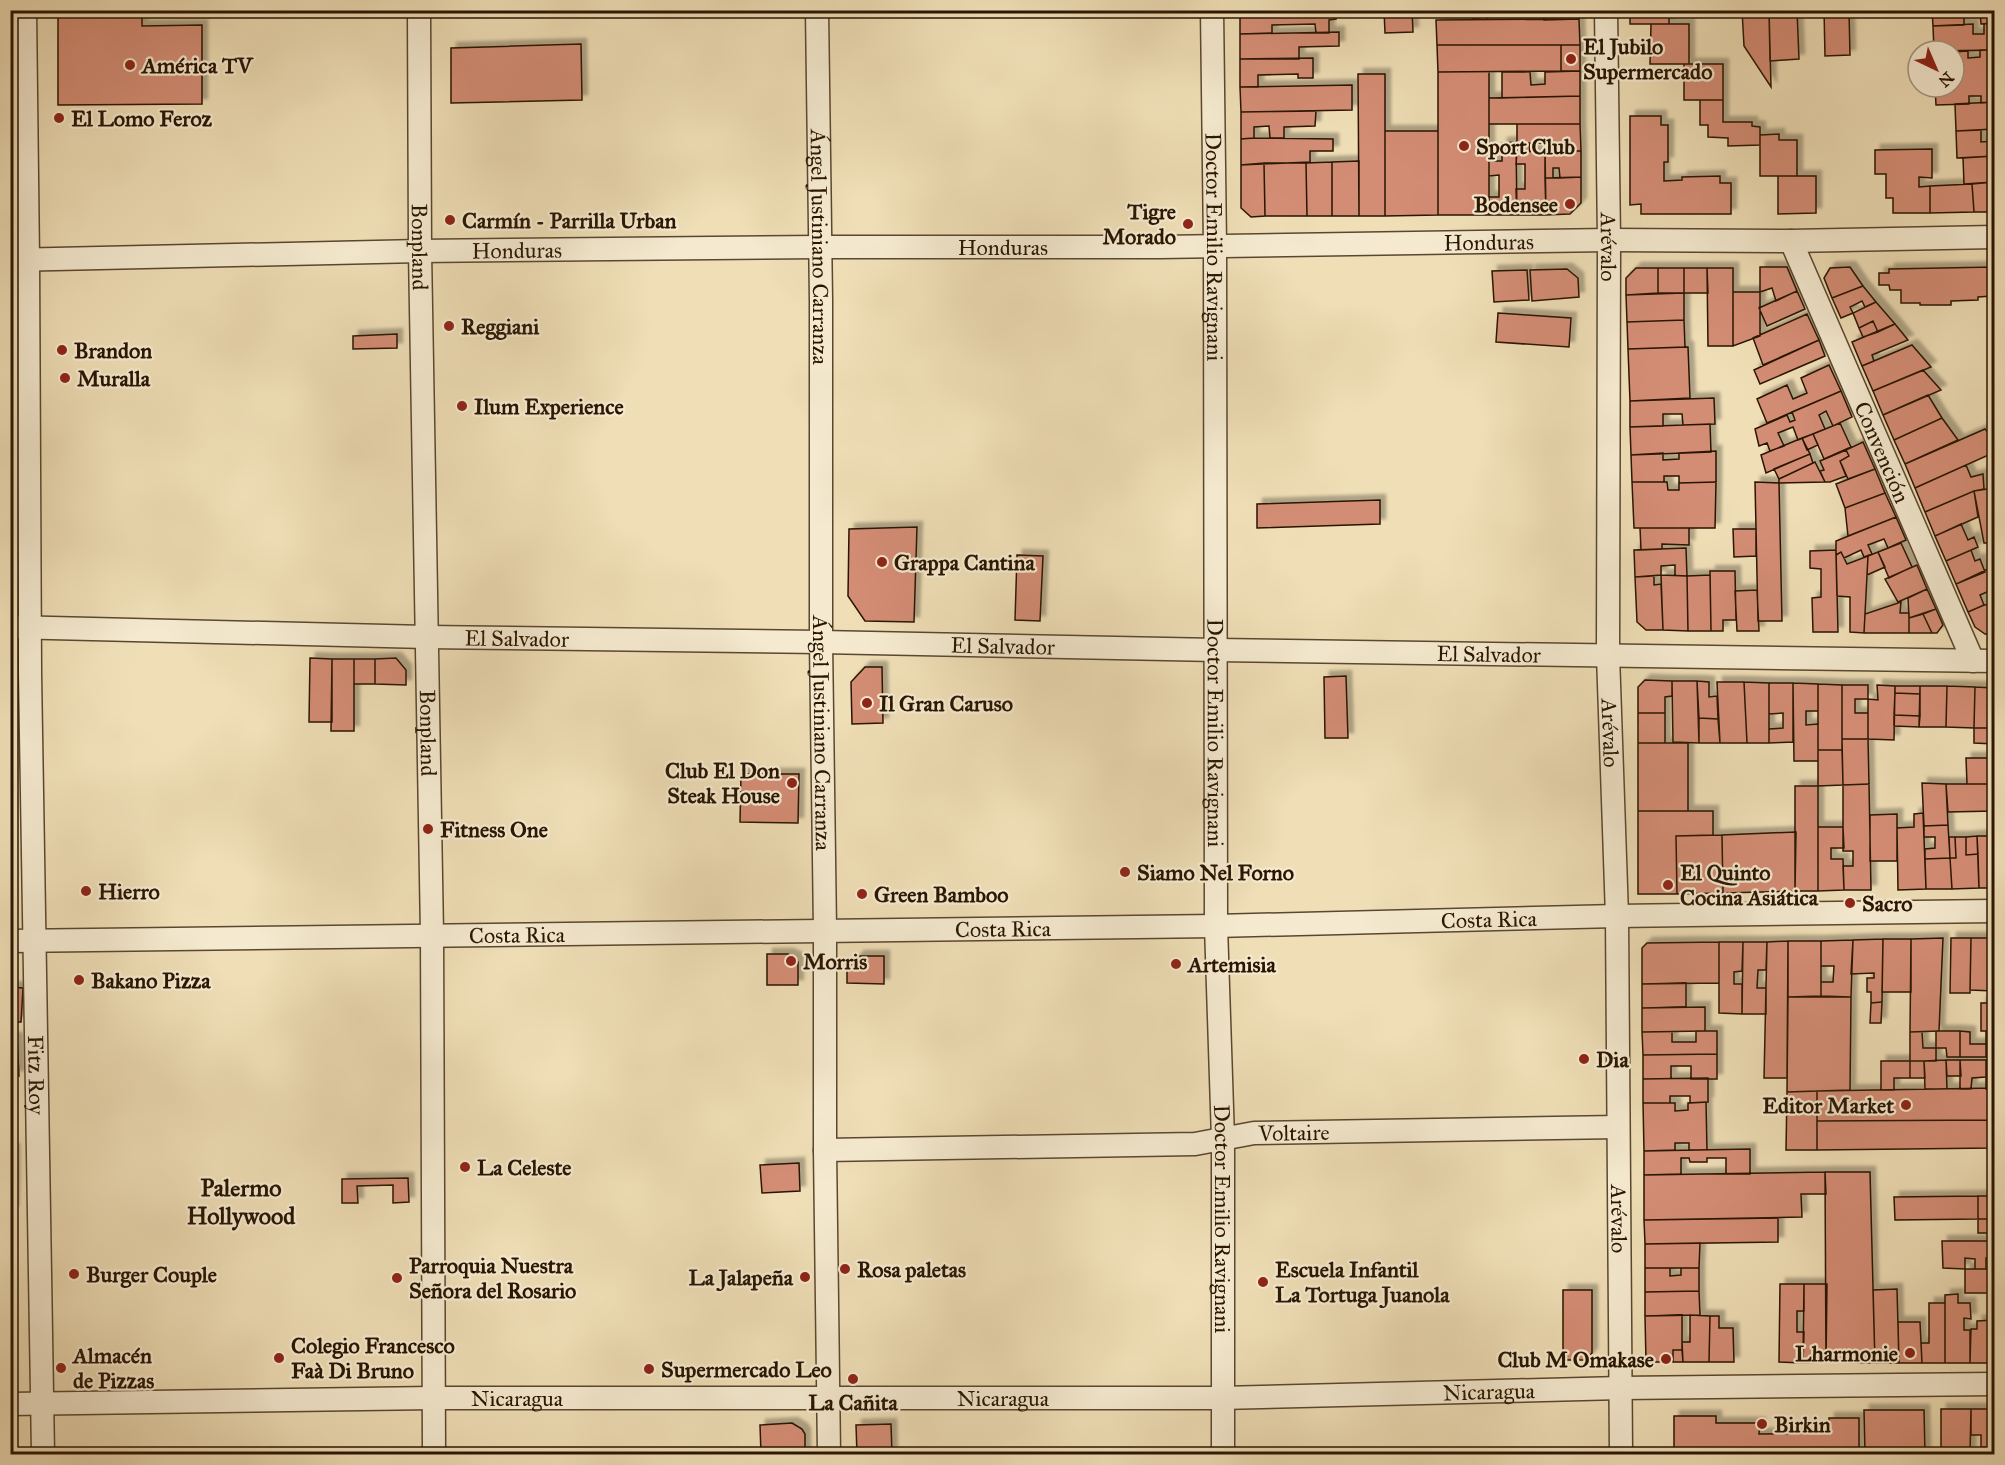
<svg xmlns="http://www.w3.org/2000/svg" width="2005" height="1465" font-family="'IM FELL Great Primer',serif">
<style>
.building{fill:#d48d75;stroke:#291502;stroke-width:1.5;filter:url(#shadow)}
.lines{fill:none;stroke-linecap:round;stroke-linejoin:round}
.minor-casing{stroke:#5a472f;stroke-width:25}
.minor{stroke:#f5ead0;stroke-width:22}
.poi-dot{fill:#8f2418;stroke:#f5ead0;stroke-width:2}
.labels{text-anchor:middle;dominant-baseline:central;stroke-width:4.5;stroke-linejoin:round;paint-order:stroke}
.poi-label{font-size:22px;font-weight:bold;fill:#291502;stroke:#f5ead0;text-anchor:start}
.street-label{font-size:22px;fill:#291502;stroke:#f5ead0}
.neighbourhood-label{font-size:24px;font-weight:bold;fill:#291502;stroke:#f5ead0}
</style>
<defs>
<filter id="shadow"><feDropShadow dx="5.5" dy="-5.5" stdDeviation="1.5" flood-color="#0004"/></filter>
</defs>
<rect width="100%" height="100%" fill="#efdeb6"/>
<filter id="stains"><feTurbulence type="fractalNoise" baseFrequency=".00333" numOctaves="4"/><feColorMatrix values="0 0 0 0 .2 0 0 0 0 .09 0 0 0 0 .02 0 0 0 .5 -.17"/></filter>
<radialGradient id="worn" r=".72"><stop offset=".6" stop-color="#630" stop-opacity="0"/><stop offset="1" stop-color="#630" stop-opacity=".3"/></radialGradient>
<path class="building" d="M58 10H142V26L202 25V104L58 105Z
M1240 10H1336V19L1329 20V33H1316L1315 24 1272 25V33L1240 34Z
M1384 10H1412L1413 32 1385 33Z
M1473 10H1487V20L1473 19Z
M1499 10H1526V14H1499Z
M1543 10H1579V19L1544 20Z
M1630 10H1669V24H1630Z
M1742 10H1769L1771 87 1744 46Z
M1769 10H1797L1799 59 1770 61Z
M1824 10H1849L1850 55 1825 56Z
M1932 10H1994V23L1981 24 1980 13 1964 14V25L1933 26Z
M1579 19 1580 45H1437L1436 20Z
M1994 23V50L1934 51 1933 26 1973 24V34H1984V24Z
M1651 24H1689V64H1650Z
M1339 32V46L1299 47V59H1240V34Z
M581 44 582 100 451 103V48Z
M1437 45H1561V71L1438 72Z
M1561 45H1580V71H1561Z
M1980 50H1994V102L1981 103V96H1969V104L1936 105 1935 87H1954V52L1968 51V58L1980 57Z
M1313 58V78H1298V74L1258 75V87H1240V59Z
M1684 64H1723V100H1684Z
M1580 71V96L1502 98V72H1530L1531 85 1545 84V72Z
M1438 72H1489V215H1438Z
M1358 74H1385V216H1359Z
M1352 85V110L1241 112 1240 87Z
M1580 96V124H1489V98Z
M1700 100H1723V122H1752V126L1760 127V145L1728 146V138L1708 137V125H1700Z
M1994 102V129L1956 131 1955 104Z
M1316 111 1315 126 1284 127V138H1270L1269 126 1254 127V138L1241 139V112Z
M1630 116H1661V125H1668V162H1664V181L1682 180V177L1720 176V183H1731V214H1641V204L1630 205Z
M1517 124H1580L1581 151H1567V143H1529L1530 152H1517Z
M1981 130V142L1994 141V156L1957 158 1956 131Z
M1385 131H1438V215L1385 216Z
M1779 134V140H1797V176H1760V135Z
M1254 138 1333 139V151H1310V162L1241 165V139Z
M1516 142 1517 215H1489V197H1499V175L1489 176V161H1502V143Z
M1932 149V178L1919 177V187L1930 186V213H1893V198H1886V174H1875V150Z
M1545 151H1581V177L1560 178 1559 168H1553V178H1545Z
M1545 151 1546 215H1517L1516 189H1525V164H1516L1517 152Z
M1994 156V182L1964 184 1963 158Z
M1359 161V216H1332V162Z
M1332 162V216H1307L1306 163Z
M1264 163H1306L1307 216H1265Z
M1264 163 1265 216 1251 217 1241 208V165Z
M1778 176H1816V213L1778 214Z
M1581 177V203L1570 214 1546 215 1545 178Z
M1994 182V212H1974L1972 184Z
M1972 184 1974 212 1930 213V186Z
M1760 267H1787L1797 291 1776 301 1772 288 1760 292Z
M1850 267 1863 286 1832 298 1824 278 1830 268Z
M1994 267V415H1993V388H1990L1988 338H1993L1992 296 1978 297V300L1951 301V305H1920V303H1901V290H1890L1889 285H1879V273H1889V269Z
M1636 268H1658V293L1626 295V278Z
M1658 268H1684V293H1658Z
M1684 268H1707L1708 293H1684Z
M1707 268H1733V346H1708Z
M1567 269 1578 278 1579 297 1532 301 1530 270Z
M1527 270 1529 300 1494 302 1492 271Z
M1863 286 1876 302 1865 307 1862 301 1850 307 1853 313 1841 318 1832 298Z
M1797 291 1805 309 1767 326 1759 308Z
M1733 292H1760V336L1733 346Z
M1684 293V320L1627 322 1626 295Z
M1876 302 1895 324 1878 332 1873 321 1859 328 1853 313Z
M1498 313 1571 318 1569 347 1496 342Z
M1807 314 1819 340 1763 365 1753 338Z
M1684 320 1685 347 1628 349 1627 322Z
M1873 321 1878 332 1863 337 1859 328Z
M1895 324 1908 340 1872 355 1874 361 1862 366 1852 342Z
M397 334V348L353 349V336Z
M1819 340 1825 356 1760 384 1754 370Z
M1912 345 1931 367 1873 391 1862 366Z
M1688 347 1690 398 1630 401 1628 349Z
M1829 365 1841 391 1767 423 1757 399 1787 385 1793 399 1807 393 1801 378Z
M1923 370 1941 390 1883 415 1873 391Z
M1841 391 1852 417 1833 426 1826 411 1819 415 1825 429 1798 440 1793 427 1778 433 1784 446 1770 451 1767 443 1759 446 1755 429 1787 415 1790 422 1795 420 1792 412Z
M1928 395 1942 418 1894 440 1883 415Z
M1714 398 1715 424 1683 425 1682 414H1663V426L1630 427V401Z
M1942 418 1958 440 1905 464 1894 440Z
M1840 423 1851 447 1824 459 1813 434Z
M1710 424 1711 452 1631 455 1630 427Z
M1985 429 1994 439 1993 453 1915 488 1905 464Z
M1813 434 1818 445 1807 450 1802 438Z
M1802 438 1810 454 1766 473 1761 455Z
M1863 442 1875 469 1848 479 1840 461 1849 456 1846 450Z
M1846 450 1849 456 1840 461 1846 476 1830 482H1825L1820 471 1824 470 1820 461Z
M1716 451V482L1679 483V476H1664V482H1632L1631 455 1663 453V460L1679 459V453Z
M1810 454 1813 463 1779 479 1774 469Z
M1815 462 1825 482 1779 483V479Z
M1966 465 1971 477 1983 474 1984 489 1974 491 1925 512 1915 488Z
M1875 469 1885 493 1845 508 1836 484Z
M1632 482H1667L1668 490H1679V483L1716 482 1715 528H1634Z
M1755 482 1779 483 1782 621H1758Z
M1994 488V543H1984L1974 491Z
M1974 491 1978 517 1935 536 1925 512Z
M1885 493 1896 517 1848 536 1845 508Z
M1380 500V524L1257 528V504Z
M1896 517 1906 540 1888 548 1884 539 1868 545 1872 554 1864 557 1861 550 1844 558 1841 552 1836 555V541Z
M1961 524 1968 540 1974 537 1978 547 1946 561 1935 536Z
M917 527 914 622 865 621 848 596 849 529Z
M1640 528H1689V545L1662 544V549L1641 550Z
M1733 529H1756V556L1734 557Z
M1901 543 1912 567 1889 578 1878 552Z
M1686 548 1687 576H1675V565L1661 566V575L1635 577 1634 550Z
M1836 550 1838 632H1813L1812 598 1821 597V569L1810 568V551Z
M1971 550 1975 561 1980 559 1985 572 1956 584 1946 561Z
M1841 552 1847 564 1868 556 1864 633 1850 632V597L1837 596 1836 555Z
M1878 552 1885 567 1867 575 1868 556Z
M1017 555 1043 556 1040 621 1015 620Z
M1917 565 1927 589 1898 602 1885 579Z
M1990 568H1994V589L1980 595 1984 605 1968 612 1956 584Z
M1710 571H1735L1736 620H1723V631H1711Z
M1661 575 1687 576 1688 631 1663 630Z
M1710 575 1711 631H1688L1687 576Z
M1654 576V585L1661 584 1663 630H1646L1637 622 1635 577Z
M1927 589 1936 609 1909 618 1908 598Z
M1757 590 1759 631H1737L1735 591Z
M1901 602 1900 613H1909V633H1864L1865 614Z
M1994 604V634H1985L1975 627 1968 612 1984 605Z
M1936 609 1943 625 1937 633H1932L1923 614Z
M1923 614 1932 633H1909V618Z
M310 658 332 659V722H309Z
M396 658 406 670V685L375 684V659Z
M332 659H354V731H331Z
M354 659H375V684H354Z
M865 667H882L883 723 852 724 851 682Z
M1346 676 1348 738H1325L1324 677Z
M1645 680 1672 681V696L1665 697V713H1638V687Z
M1672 681H1697L1699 743 1673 742Z
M1697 681 1709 682V697L1717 696 1718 719 1699 718Z
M1717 682H1744L1747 743H1720Z
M1744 682 1769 683V743H1747Z
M1769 683H1793V742L1769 743V729L1783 728V713L1769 714Z
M1793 683 1818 684V711H1806V725L1818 724V761H1794Z
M1818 684 1842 685V750H1818Z
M1842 685H1868V699H1855V713H1868V739H1842Z
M1877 685 1895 686 1894 740 1868 739V699L1878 700Z
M1895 686H1920V694L1895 693Z
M1920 686H1947L1946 727H1919Z
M1947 686 1975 687 1974 728 1946 727Z
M1975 687 1994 688V728H1974Z
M1895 693 1920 694V716L1894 715Z
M1638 713H1665V743H1638Z
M1894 715 1920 716 1919 727 1894 726Z
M1699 718 1718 719 1720 743H1699Z
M1974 728H1994V744L1974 743Z
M1842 739H1868L1869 784 1843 785Z
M1638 743H1688V811H1638Z
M1818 750H1842L1843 785 1818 786Z
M1966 758H1994V784H1967Z
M741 774H799L798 823 740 822Z
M1922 783 1946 784 1948 825 1924 826Z
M1869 784 1871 890H1844L1843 866H1853V851H1843V785Z
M1946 784H1994V811L1948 812Z
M1795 786H1818V891H1795Z
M1638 811H1713V835L1676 836 1677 894H1638Z
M1923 813 1926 889 1898 890 1897 828 1914 827V814Z
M1897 814V861H1870V815Z
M1948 825 1950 858 1925 859V849L1935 848V837H1924V826Z
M1818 827H1843L1844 848H1831V859H1843L1844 890 1818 891Z
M1796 832 1795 891 1723 893 1722 835Z
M1722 835 1723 893 1677 894 1676 836Z
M1977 836H1994V849H1989V860H1994V888H1979Z
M1977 836 1978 854 1966 855V837Z
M1949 837H1955L1956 858H1950Z
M1955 837H1966V855L1978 854 1979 888 1952 889 1950 858H1956Z
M1950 858 1952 889H1926L1925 859Z
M1943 938 1939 1031 1910 1032 1911 939Z
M1951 938H1971L1970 993H1950Z
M1971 938H1994V991L1970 990Z
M1883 939H1911V992H1882Z
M1883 939 1882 1002 1871 1003V992H1867V978H1874V973L1851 974 1853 940Z
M1853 940 1851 997 1821 996V982H1833L1834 966H1821V941Z
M1788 941H1821V996L1788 997Z
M1788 941 1787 1078H1764L1767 942Z
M1719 942V983L1642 984V948L1647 943Z
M1719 942H1743L1742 971 1734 972V984H1742V1014L1719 1013Z
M1743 942H1767L1766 970H1758L1757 988H1766V1014H1742Z
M767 954H788L795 957 798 962V985H767Z
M859 956H884V984L847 983V969Z
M1686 983V1007L1642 1008V984Z
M10 987 23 988 21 1022H10Z
M1788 997H1851L1850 1090 1787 1092Z
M1882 1002 1881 1023H1870L1871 1003Z
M1981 1003H1994V1031H1981Z
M1705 1007V1031L1642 1032V1008Z
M1696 1031H1717V1054L1643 1055 1642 1032H1672V1042H1696Z
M1936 1031H1960V1057H1947L1946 1048H1936Z
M1960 1031 1970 1032V1044H1986V1057H1960Z
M1986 1031H1994V1057H1986Z
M1910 1032H1922L1923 1048H1936V1061H1910Z
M10 1038H17L19 1076H10Z
M1717 1054V1079H1691V1066H1671V1079H1643V1055Z
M1946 1060H1960L1961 1076H1947Z
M1946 1060 1947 1089H1925L1924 1061Z
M1960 1060H1986V1077L1972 1078 1971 1089H1960Z
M1986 1060H1994V1088L1986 1089Z
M1881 1061H1910V1078H1894V1090H1881Z
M1910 1061H1924L1925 1078H1910Z
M1708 1078V1102L1690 1103V1096H1670V1103H1643V1079Z
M1994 1088V1120L1817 1121V1091Z
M1817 1091V1150H1786L1787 1092Z
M1706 1102 1707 1150H1689V1143H1675V1150L1644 1151 1643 1103H1675V1111L1688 1110V1103Z
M1994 1120V1148L1817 1150V1121Z
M10 1149H14V1182H10Z
M1750 1149V1174H1726V1158H1707V1162H1690L1689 1158H1681V1174L1644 1175V1151Z
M799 1163 800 1191 762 1193 760 1165Z
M1825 1172 1826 1194H1801L1802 1217 1644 1220V1175Z
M1825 1172H1870L1875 1363 1826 1362Z
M408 1178 409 1202 393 1203V1185L357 1186 358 1203H342V1179Z
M10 1182H14L13 1211H10Z
M1978 1196H1994V1219H1978Z
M1978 1196V1219L1895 1220 1894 1197Z
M1778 1218V1242L1645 1244 1644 1220Z
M1978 1219H1994V1233H1978Z
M1942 1241H1994V1258H1986V1269H1975V1259L1965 1258V1269L1943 1268Z
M1700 1243 1699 1268H1645V1244Z
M1645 1268H1670V1276L1681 1275V1268H1699V1291L1645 1292Z
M1965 1269H1994V1293H1965Z
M1780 1284H1804V1311H1797V1332H1804L1803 1363 1779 1362Z
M1804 1284H1827L1826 1362 1803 1363Z
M1897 1289 1899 1363H1875L1873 1290Z
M1563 1290H1592V1353L1586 1360H1563Z
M1699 1291 1700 1315 1645 1316V1292Z
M1958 1294V1303H1970L1971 1319 1964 1318V1330H1970V1363H1945V1295Z
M1929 1303H1945V1363H1922L1921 1343H1929Z
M1682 1315V1350H1673V1362H1646L1645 1316Z
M1690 1315 1710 1316 1709 1362H1683L1682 1342H1690Z
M1710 1316H1719V1328H1733L1734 1362H1709Z
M1994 1320V1363H1970L1971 1329H1977V1321Z
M1898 1322H1920L1922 1363H1899Z
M1673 1350H1682L1683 1362H1673Z
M1941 1409H1971L1970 1454H1941Z
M1971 1409H1994V1447H1981V1435H1971Z
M1864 1410H1924L1925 1454H1865Z
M1674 1416H1716V1423H1760L1759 1434 1829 1433V1418H1859V1454H1831V1448H1702V1454H1676V1448H1674Z
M792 1423 802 1429 805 1434V1454H761L760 1425Z
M891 1424 892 1454H857L856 1425Z"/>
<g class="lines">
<g class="minor-casing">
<g id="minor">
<path id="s1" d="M25 10 28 260 30 673 43 1454"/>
<path id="s2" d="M419 10 420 251 432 934 434 1454"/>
<path id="s3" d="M817 10 821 301V642L825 930V1150L829 1454"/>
<path id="s4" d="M1212 10 1215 246 1216 926 1223 1139V1454"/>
<path id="s5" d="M1606 10 1609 240 1608 655 1617 916 1621 1454"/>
<path id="s6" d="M1791 241 1973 661"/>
<path id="s7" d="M10 260 420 251 820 247H1160L1609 240 1791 241 1994 237"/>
<path id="s8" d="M10 627 426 637 821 642 1216 650 1994 661"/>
<path id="s9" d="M10 941 1216 926 1617 916 1994 911"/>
<path id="s10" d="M825 1150 1195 1144 1254 1133 1618 1127"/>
<path id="s11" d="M10 1404 433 1398H1221L1621 1388 1994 1384"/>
</g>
</g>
<use href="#minor" class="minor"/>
</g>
<g class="poi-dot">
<circle cx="1571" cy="59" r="6"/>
<circle cx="130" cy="65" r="6"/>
<circle cx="59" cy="118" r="6"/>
<circle cx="1464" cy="146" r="6"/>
<circle cx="1570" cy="204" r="6"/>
<circle cx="450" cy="220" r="6"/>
<circle cx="1188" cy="224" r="6"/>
<circle cx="449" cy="326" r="6"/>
<circle cx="62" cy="350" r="6"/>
<circle cx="65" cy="378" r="6"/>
<circle cx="462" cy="406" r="6"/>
<circle cx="882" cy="562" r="6"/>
<circle cx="867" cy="703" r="6"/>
<circle cx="792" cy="783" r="6"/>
<circle cx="428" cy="829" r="6"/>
<circle cx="1125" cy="872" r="6"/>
<circle cx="1668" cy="885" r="6"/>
<circle cx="86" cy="891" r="6"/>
<circle cx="862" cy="894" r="6"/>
<circle cx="1850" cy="903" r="6"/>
<circle cx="791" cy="961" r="6"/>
<circle cx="1176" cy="964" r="6"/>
<circle cx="79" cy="980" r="6"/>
<circle cx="1584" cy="1059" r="6"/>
<circle cx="1906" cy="1105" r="6"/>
<circle cx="465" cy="1167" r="6"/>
<circle cx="845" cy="1269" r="6"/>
<circle cx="74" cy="1274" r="6"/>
<circle cx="805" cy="1277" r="6"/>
<circle cx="397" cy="1278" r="6"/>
<circle cx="1263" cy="1282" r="6"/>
<circle cx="1910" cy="1353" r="6"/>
<circle cx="279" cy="1358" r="6"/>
<circle cx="1666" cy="1359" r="6"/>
<circle cx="61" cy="1368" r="6"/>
<circle cx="649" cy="1369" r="6"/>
<circle cx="853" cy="1379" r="6"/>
<circle cx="1762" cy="1424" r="6"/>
</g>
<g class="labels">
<g class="poi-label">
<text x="1583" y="46">El Jubilo<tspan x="1583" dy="25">Supermercado</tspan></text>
<text x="142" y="65">América TV</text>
<text x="71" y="118">El Lomo Feroz</text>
<text x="1476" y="146">Sport Club</text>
<text x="1558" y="204" text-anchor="end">Bodensee</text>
<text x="1176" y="211" text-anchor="end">Tigre<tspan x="1176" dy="25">Morado</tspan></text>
<text x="462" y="220">Carmín - Parrilla Urban</text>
<text x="461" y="326">Reggiani</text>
<text x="74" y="350">Brandon</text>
<text x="77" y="378">Muralla</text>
<text x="474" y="406">Ilum Experience</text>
<text x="894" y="562">Grappa Cantina</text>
<text x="879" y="703">Il Gran Caruso</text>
<text x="780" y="770" text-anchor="end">Club El Don<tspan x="780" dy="25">Steak House</tspan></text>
<text x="440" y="829">Fitness One</text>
<text x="1137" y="872">Siamo Nel Forno</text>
<text x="1680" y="872">El Quinto<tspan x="1680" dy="25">Cocina Asiática</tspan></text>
<text x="98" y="891">Hierro</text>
<text x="874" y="894">Green Bamboo</text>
<text x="1862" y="903">Sacro</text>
<text x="803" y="961">Morris</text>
<text x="1188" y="964">Artemisia</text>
<text x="91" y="980">Bakano Pizza</text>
<text x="1596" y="1059">Dia</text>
<text x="1894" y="1105" text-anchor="end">Editor Market</text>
<text x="477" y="1167">La Celeste</text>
<text x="409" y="1265">Parroquia Nuestra<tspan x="409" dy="25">Señora del Rosario</tspan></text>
<text x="857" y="1269">Rosa paletas</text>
<text x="1275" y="1269">Escuela Infantil<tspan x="1275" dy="25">La Tortuga Juanola</tspan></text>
<text x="86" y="1274">Burger Couple</text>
<text x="793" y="1277" text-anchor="end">La Jalapeña</text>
<text x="291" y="1345">Colegio Francesco<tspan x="291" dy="25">Faà Di Bruno</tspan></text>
<text x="1898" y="1353" text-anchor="end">Lharmonie</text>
<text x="73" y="1355">Almacén<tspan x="73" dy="25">de Pizzas</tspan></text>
<text x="1654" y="1359" text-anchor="end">Club M Omakase</text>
<text x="661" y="1369">Supermercado Leo</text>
<text x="853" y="1402" text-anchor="middle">La Cañita</text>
<text x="1774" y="1424">Birkin</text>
</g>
<g class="street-label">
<text stroke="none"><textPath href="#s7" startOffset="1479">Honduras</textPath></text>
<text stroke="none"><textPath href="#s2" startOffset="237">Bonpland</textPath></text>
<text stroke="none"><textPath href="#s3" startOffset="237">Ángel Justiniano Carranza</textPath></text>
<text stroke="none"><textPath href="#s7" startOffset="993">Honduras</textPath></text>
<text stroke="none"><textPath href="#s4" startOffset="237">Doctor Emilio Ravignani</textPath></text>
<text stroke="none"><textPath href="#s5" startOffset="237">Arévalo</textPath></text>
<text stroke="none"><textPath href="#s7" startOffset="507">Honduras</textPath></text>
<text stroke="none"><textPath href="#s6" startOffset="230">Convención</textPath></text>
<text stroke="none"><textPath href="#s8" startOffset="507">El Salvador</textPath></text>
<text stroke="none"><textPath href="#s8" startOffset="993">El Salvador</textPath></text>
<text stroke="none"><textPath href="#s8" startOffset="1479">El Salvador</textPath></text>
<text stroke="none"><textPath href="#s2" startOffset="723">Bonpland</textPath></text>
<text stroke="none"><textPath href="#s3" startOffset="723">Ángel Justiniano Carranza</textPath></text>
<text stroke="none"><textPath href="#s4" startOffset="723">Doctor Emilio Ravignani</textPath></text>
<text stroke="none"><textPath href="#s5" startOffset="723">Arévalo</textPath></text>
<text stroke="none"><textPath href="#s9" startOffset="1479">Costa Rica</textPath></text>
<text stroke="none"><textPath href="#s9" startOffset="993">Costa Rica</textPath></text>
<text stroke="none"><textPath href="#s9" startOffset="507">Costa Rica</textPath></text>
<text stroke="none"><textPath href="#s1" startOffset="1065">Fitz Roy</textPath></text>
<text stroke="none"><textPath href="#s10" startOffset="470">Voltaire</textPath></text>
<text stroke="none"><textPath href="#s4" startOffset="1209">Doctor Emilio Ravignani</textPath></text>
<text stroke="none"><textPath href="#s5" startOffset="1209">Arévalo</textPath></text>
<text stroke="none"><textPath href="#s11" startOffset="1479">Nicaragua</textPath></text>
<text stroke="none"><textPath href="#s11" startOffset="507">Nicaragua</textPath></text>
<text stroke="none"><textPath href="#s11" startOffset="993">Nicaragua</textPath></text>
</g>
<g class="neighbourhood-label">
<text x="241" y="1188">Palermo<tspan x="241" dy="28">Hollywood</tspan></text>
</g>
</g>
<rect width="2005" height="1465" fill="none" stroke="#efdeb6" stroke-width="36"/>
<rect x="12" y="12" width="1981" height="1441" fill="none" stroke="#291502" stroke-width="3"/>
<rect x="18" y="18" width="1969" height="1429" fill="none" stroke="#291502" stroke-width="1.5"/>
<g transform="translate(1936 69) rotate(136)"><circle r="28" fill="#f5ead0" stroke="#a3957e" stroke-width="1.5"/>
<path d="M0-4.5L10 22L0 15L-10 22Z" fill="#8f2418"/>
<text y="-9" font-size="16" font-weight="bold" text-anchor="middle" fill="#291502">N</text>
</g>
<rect width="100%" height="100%" filter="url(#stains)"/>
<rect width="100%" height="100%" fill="url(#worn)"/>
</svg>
